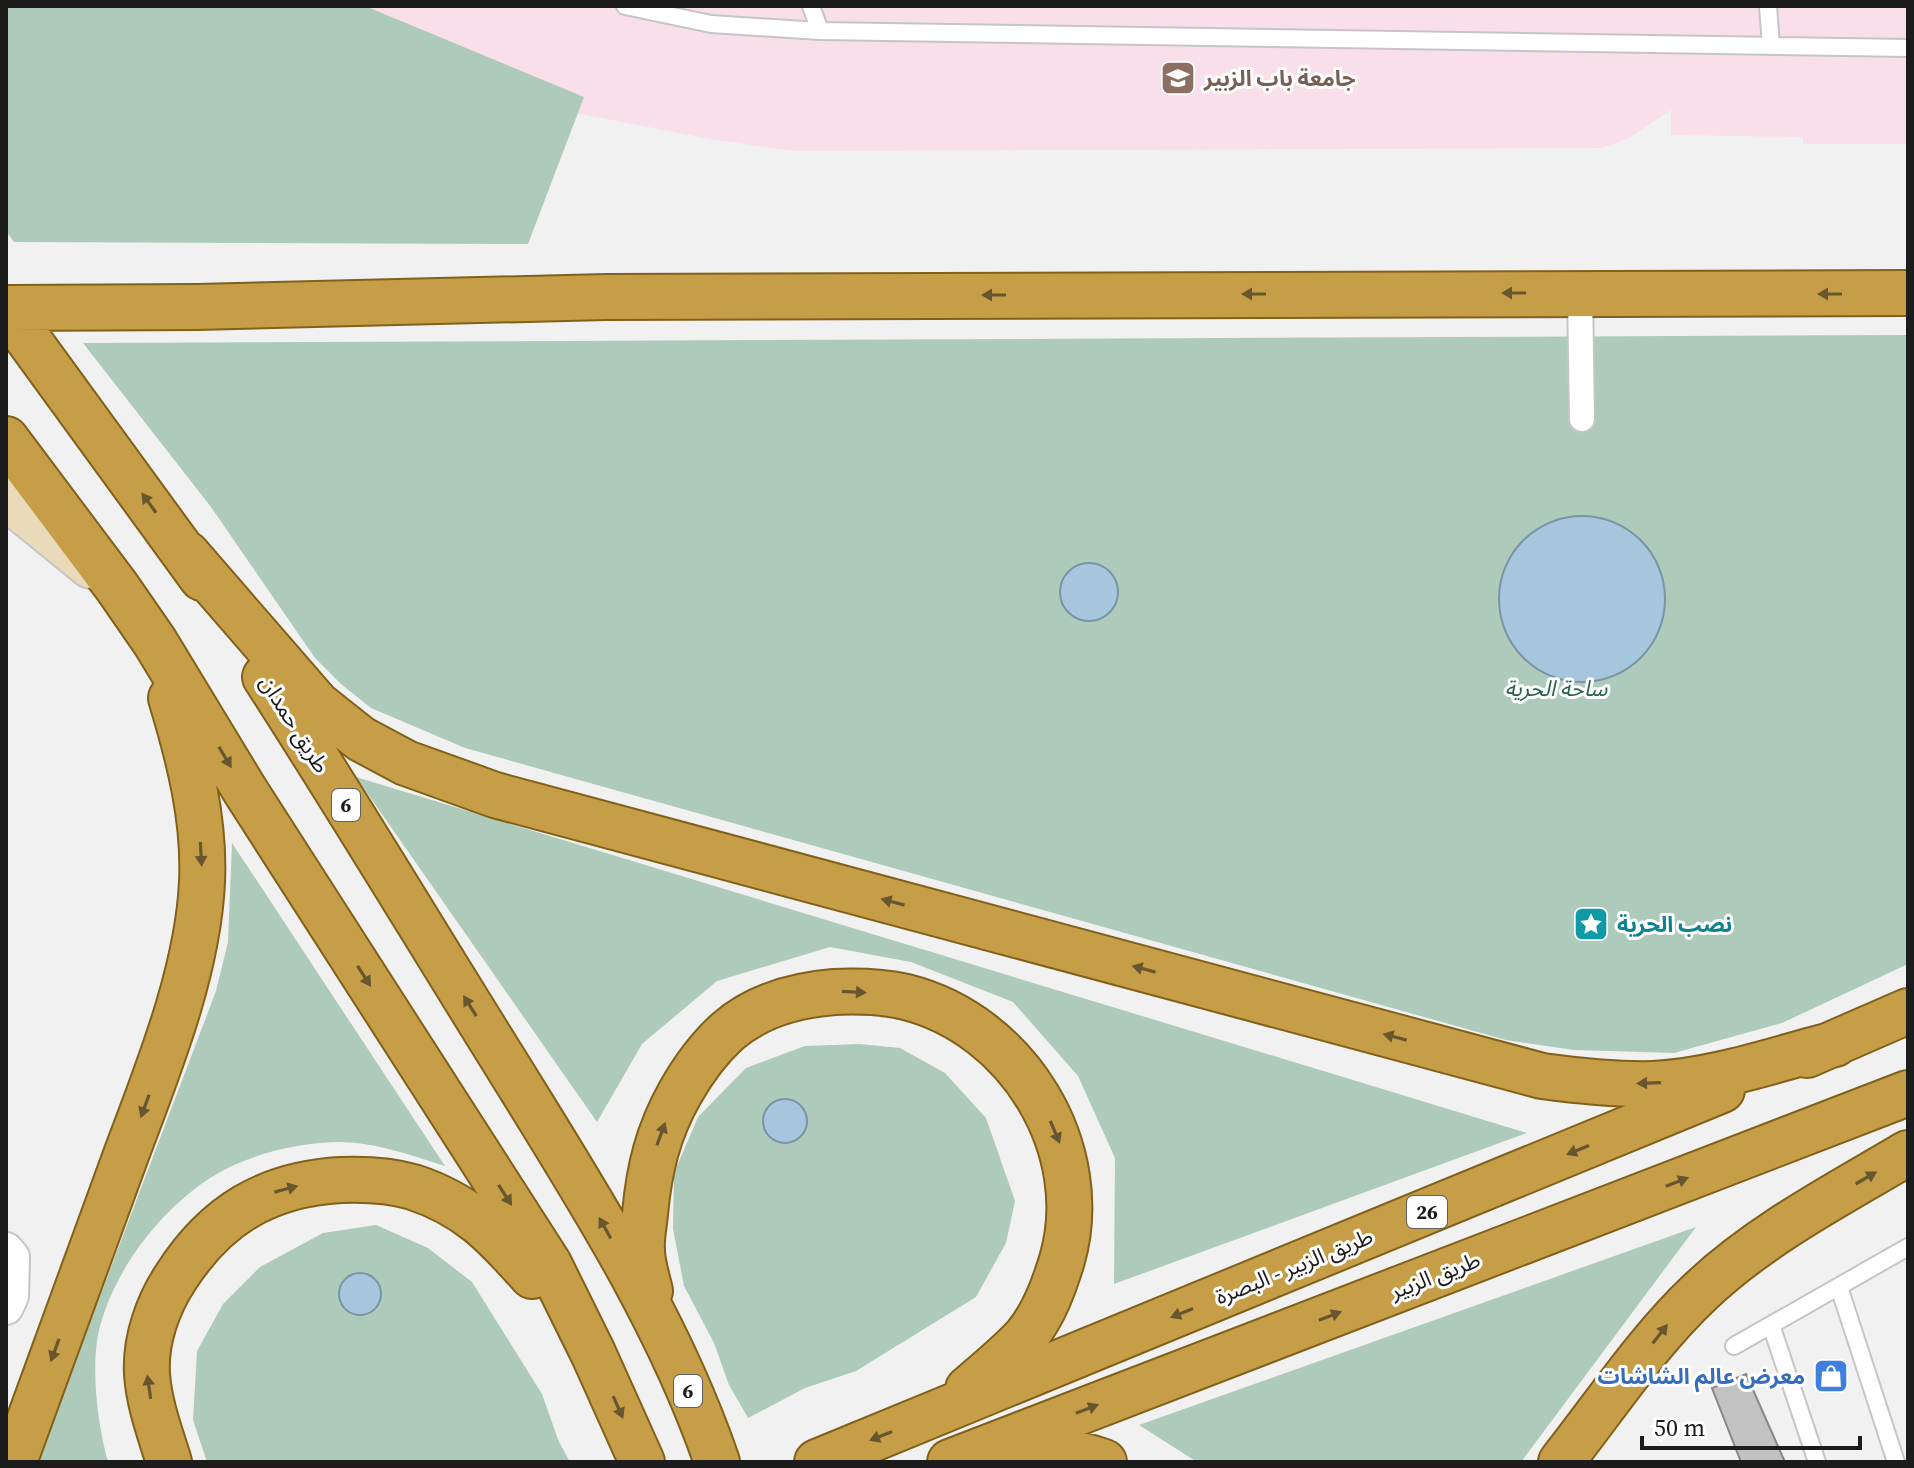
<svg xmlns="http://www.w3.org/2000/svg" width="1914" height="1468" font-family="'Source Serif 4','Noto Sans Arabic',serif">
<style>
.education{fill:#f8dfea}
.green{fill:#adcaba}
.water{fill:#a6c6dd;stroke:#7d93a3;stroke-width:2}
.building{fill:#c2c2c3;stroke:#888889;stroke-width:2}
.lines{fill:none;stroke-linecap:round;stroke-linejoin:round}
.service-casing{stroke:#c5c5c6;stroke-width:20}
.pedestrian-casing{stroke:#c5c5c6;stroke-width:28}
.minor-casing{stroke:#c5c5c6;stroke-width:38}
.secondary-casing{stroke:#c5c5c6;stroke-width:48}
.trunk-casing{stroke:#81611a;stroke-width:48}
.service{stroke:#fff;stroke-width:16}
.pedestrian{stroke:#fff;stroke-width:24}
.minor{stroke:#fff;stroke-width:34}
.secondary{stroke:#e9dbba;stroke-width:44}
.trunk{stroke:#c69e47;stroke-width:44}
.oneway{fill:#68562f}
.labels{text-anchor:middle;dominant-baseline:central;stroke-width:6;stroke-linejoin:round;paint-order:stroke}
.shield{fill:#fefeff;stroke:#606060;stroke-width:2}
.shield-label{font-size:20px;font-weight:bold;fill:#1c1c1c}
.education-label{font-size:22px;font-weight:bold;fill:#785e54;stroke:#fefeff;text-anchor:start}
.park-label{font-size:22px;font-style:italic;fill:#286449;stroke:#fefeff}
.street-label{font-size:22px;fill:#1c1c1c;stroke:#fefeff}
.culture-label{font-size:22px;font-weight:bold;fill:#0d838f;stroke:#fefeff;text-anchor:start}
.shop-label{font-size:22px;font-weight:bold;fill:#366cbe;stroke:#fefeff;text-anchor:end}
</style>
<rect width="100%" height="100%" fill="#f1f1f2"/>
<path class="education" d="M263 6H1908V144H1803V137L1671 135V110L1629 138 1602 148 794 151 710 139 560 110Z"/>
<path class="green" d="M6 6H365L584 97 528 244 14 242 6 231Z
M1908 335V964L1782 1023 1674 1053 1574 1050 1506 1040 465 748 371 708 341 684 315 658 211 507 83 343Z
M356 777 1527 1133 1114 1284 1115 1158 1078 1076 1013 1002 911 962 830 947 717 981 642 1044 597 1122Z
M232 843 445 1166C410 1155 375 1142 338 1142 295 1143 246 1155 210 1178 158 1212 111 1274 98 1335 91 1372 98 1426 108 1462H37L216 991 228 942Z
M860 1044 900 1048 945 1073 986 1118 1015 1201 1006 1243 976 1297 856 1371 805 1388 748 1418 729 1385 714 1343 684 1286 673 1229 674 1173 698 1117 746 1068 805 1046Z
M376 1225 428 1248 472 1282 542 1394 559 1442 570 1462H207L193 1420 197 1351 223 1304 260 1267 323 1233Z
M1696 1227 1521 1462H1197L1139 1425Z"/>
<path class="water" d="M1499 599a83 83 0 1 1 166 0a83 83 0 1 1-166 0Z
M1060 592a29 29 0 1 1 58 0a29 29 0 1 1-58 0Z
M763 1121a22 22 0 1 1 44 0a22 22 0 1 1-44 0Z
M339 1294a21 21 0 1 1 42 0a21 21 0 1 1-42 0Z"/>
<path class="building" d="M1746 1374 1785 1462H1741L1712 1388Z"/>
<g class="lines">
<g class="service-casing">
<path id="service" d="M625 6 711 24 820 31
M811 6 820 31 1908 48
M1768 6 1771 46
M1839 1287 1896 1462
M1771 1325 1817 1462
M1734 1346 1908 1247"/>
</g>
<g class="pedestrian-casing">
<path id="pedestrian" d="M1580 293 1582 419"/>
</g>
<g class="minor-casing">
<path id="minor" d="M6 1250 12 1257 11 1296 6 1307"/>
</g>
<g class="secondary-casing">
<path id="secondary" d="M6 497 91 566"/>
</g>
<g class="trunk-casing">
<path id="trunk" d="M6 308 197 307 606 297 1908 293
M6 309 202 578
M6 439 117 587 155 642 246 792 549 1264 593 1353 642 1462
M187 554 317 704 361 739 406 763 495 795 1542 1076C1579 1081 1616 1085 1653 1084 1715 1081 1776 1059 1835 1044
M265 677C347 804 425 934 505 1062 584 1190 668 1319 717 1462
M1807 1055 1908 1011
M650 1291C647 1278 642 1263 642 1250 641 1238 644 1225 645 1214 649 1169 658 1132 680 1093 693 1070 708 1049 728 1031 757 1006 797 995 834 992 857 991 884 992 906 997 1018 1025 1094 1149 1062 1260 1054 1286 1044 1314 1026 1336 1009 1355 987 1372 968 1389
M1000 1450C1032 1444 1073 1451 1104 1462
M14 1462C51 1360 89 1258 126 1155 157 1072 198 972 202 882 205 820 189 757 171 698
M169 1462C160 1433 149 1404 147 1374 145 1340 158 1304 176 1277 216 1215 267 1184 341 1180 365 1179 389 1180 413 1187 468 1205 495 1234 532 1276
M817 1462 1722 1090
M950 1462 1908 1093
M1561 1462C1606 1405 1647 1342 1700 1292 1760 1235 1837 1195 1908 1153"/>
</g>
<use href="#service" class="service"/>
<use href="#pedestrian" class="pedestrian"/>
<use href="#minor" class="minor"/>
<use href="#secondary" class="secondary"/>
<use href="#trunk" class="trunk"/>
</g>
<defs><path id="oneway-solid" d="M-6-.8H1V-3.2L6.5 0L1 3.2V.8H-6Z" transform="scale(2)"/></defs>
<g class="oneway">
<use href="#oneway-solid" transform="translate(1514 293) rotate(180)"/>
<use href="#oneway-solid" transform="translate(1254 294) rotate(180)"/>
<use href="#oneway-solid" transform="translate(1830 294) rotate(180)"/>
<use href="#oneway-solid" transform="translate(994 295) rotate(180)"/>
<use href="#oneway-solid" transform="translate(149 503) rotate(-126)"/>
<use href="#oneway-solid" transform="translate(225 757) rotate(59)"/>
<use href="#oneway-solid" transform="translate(201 854) rotate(87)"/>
<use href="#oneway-solid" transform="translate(893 902) rotate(-165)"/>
<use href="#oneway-solid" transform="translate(1144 969) rotate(-165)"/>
<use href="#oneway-solid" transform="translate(364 976) rotate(57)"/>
<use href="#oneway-solid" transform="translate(854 992) rotate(3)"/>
<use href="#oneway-solid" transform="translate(470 1006) rotate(-122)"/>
<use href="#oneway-solid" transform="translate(1395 1037) rotate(-165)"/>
<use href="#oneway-solid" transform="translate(1649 1083) rotate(178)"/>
<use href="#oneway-solid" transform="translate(145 1106) rotate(110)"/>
<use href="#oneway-solid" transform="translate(1055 1132) rotate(67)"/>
<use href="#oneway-solid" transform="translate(661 1134) rotate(-70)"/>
<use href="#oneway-solid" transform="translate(1578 1150) rotate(158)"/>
<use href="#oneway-solid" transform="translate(1866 1178) rotate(-30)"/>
<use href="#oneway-solid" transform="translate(1677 1182) rotate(-21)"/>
<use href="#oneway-solid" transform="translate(286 1189) rotate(-15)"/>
<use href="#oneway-solid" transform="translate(505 1195) rotate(57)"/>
<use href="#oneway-solid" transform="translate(605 1228) rotate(-119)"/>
<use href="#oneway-solid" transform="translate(1182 1313) rotate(158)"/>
<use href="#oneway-solid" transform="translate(1330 1316) rotate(-21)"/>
<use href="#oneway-solid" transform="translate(1660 1334) rotate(-52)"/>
<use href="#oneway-solid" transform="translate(55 1350) rotate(110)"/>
<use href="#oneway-solid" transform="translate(149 1387) rotate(-98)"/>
<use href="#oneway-solid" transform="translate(618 1407) rotate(66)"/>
<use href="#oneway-solid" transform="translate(1087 1409) rotate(-21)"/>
<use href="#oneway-solid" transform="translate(881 1436) rotate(158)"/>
</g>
<defs>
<g id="university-square" transform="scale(1.8)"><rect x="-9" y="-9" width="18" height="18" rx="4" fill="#8d6e63" stroke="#fefeff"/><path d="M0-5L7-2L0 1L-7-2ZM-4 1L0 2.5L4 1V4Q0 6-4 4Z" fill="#fff"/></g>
<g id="sight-square" transform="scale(1.8)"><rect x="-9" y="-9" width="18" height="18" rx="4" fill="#0f9aa8" stroke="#fefeff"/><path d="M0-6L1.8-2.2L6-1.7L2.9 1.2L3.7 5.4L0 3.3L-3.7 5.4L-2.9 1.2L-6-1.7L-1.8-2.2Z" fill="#fff"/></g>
<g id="shop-square" transform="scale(1.8)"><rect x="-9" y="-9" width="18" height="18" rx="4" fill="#3f7fe0" stroke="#fefeff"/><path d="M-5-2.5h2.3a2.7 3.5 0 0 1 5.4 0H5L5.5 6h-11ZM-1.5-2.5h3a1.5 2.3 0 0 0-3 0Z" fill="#fff"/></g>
</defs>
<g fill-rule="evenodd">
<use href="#university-square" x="1178" y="78"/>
<use href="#sight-square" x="1591" y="924"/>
<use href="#shop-square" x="1831" y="1376"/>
</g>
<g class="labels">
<g class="shield">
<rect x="332" y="789" width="28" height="32" rx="6"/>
<rect x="1407" y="1196" width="40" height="32" rx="6"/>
<rect x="674" y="1375" width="28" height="32" rx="6"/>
</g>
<g class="shield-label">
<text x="346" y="805">6</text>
<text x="1427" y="1212">26</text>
<text x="688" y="1391">6</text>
</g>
<g class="education-label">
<text x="1204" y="78">جامعة باب الزبير</text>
</g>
<g class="park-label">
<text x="1556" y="688">ساحة الحرية</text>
</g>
<g class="street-label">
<text transform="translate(295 724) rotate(58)">طريق حمدان</text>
<text transform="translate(1294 1266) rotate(-22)">طريق الزبير - البصرة</text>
<text transform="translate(1435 1275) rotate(-21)">طريق الزبير</text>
</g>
<g class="culture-label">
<text x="1617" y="924">نصب الحرية</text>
</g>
<g class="shop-label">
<text x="1805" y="1376">معرض عالم الشاشات</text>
</g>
</g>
<rect width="1914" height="1468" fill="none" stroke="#1c1c1c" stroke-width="16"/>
<path d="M1642 1436v12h218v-12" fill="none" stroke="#1c1c1c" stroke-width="4"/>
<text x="1654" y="1436" font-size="24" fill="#1c1c1c" stroke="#fefeff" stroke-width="6" paint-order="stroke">50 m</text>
</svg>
